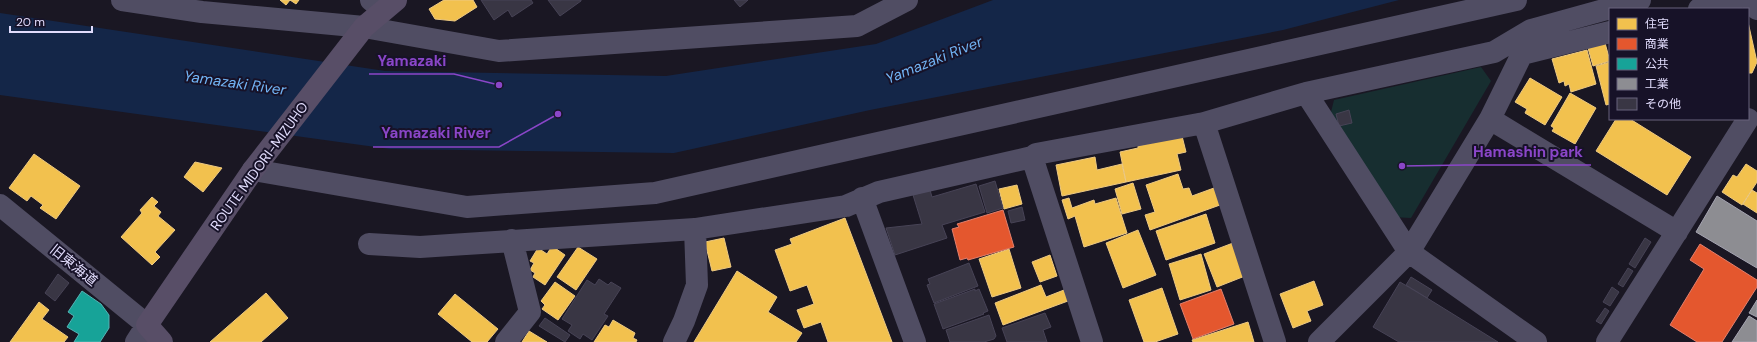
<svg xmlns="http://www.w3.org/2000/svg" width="1757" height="342" font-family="'DM Sans','Noto Sans JP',sans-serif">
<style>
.green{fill:#172e30}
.water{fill:#142648}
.homes{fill:#f2c14e;stroke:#edc982}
.shops{fill:#e4572e;stroke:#e37f6c}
.public{fill:#17a398;stroke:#54b4b6}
.industry{fill:#8d8d92;stroke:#a6a5b2}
.building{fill:#393644;stroke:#474356}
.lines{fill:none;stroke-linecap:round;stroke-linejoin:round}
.minor{stroke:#504d63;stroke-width:22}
.major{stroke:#584e67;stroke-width:22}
.labels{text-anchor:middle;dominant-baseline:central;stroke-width:4;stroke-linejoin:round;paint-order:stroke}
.street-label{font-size:14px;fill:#e1dcfc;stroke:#171228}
.water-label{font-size:15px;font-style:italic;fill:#72b4f5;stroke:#171228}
.leader{fill:none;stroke:#8a46c8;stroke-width:1.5}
.callout-dot{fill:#8a46c8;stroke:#171228;stroke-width:1.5}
.callout-label{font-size:15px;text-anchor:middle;font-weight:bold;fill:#8a46c8;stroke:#171228;stroke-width:4;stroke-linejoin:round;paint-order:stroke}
</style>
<rect width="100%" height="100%" fill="#1a1723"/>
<path class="green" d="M1481 67 1491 81 1411 218 1392 217 1330 116 1334 100Z"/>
<path class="water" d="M993 0H1399L1283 30 870 110 674 153 390 149 0 95V13L385 71 666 76 876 44Z"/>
<path class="homes" d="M280 0H299L296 4 290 0 286 5Z
M444 0H473L477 7 455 21 435 19 429 9Z
M1748 22 1757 62 1752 73H1748Z
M1605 43 1610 61 1593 66 1588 48Z
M1587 50 1596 84 1571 92 1569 84 1565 86 1564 81 1559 83 1552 59Z
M1610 62V104L1606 105 1596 66Z
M1530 78 1562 97 1545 125 1525 113 1527 109 1515 102Z
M1570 93 1596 108 1575 144 1552 131 1554 128 1551 126Z
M1616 119H1630L1691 157 1667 195 1596 151Z
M1182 136 1186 152 1177 154 1181 170 1126 182 1120 152 1138 148V146Z
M34 154 80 186 56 219 40 208 43 205 31 196 27 201 9 188Z
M1095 157 1097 170 1122 164 1126 182 1062 196 1056 165Z
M195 162 222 168 203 192 184 177Z
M1746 164 1757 171V182L1742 205 1722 192 1733 175 1737 177Z
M1178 174 1183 189 1189 188 1192 196 1214 188 1220 205 1150 230 1145 215 1155 212 1146 185Z
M1133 183 1141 209 1122 214 1115 189Z
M1017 185 1022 204 1004 209 999 189Z
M1752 190 1757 193V213L1743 204Z
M152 197 158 202 154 206 161 212 158 216 175 230 155 252 160 257 152 265 121 237 142 213 140 210Z
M1069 198 1072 208 1094 200 1095 204 1116 198 1127 233 1084 247 1075 216 1068 219 1062 200Z
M1206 214 1215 243 1166 260 1156 231Z
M845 218 892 342H828L821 322 804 328 797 310 814 304 807 285 790 291 775 250 792 244 790 239Z
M1138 230 1156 275 1123 288 1106 243Z
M724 238 731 267 712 271 705 242Z
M1233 243 1245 276 1217 287 1204 254Z
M552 246 565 255 545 285 533 277 535 273 530 270 534 263 530 261 538 248 547 254Z
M578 247 597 259 576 290 557 277Z
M1009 249 1021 288 992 297 979 259Z
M1201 254 1211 290 1180 300 1169 264Z
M1050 255 1057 276 1040 282 1032 262Z
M737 271 777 297 768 312 802 333 796 342H694Z
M1314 281 1323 305 1307 311 1311 321 1293 328 1280 294Z
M555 282 575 296 558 320 542 309 545 305 541 301Z
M1041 285 1046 297 1064 290 1068 301 1003 325 995 303Z
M1162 288 1178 334 1155 342H1144L1129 300Z
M266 293 288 318 261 342H210Z
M455 294 498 329 487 342H472L438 314Z
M39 302 49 310 42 319 68 337 64 342H10Z
M613 320 635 333 633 338 637 340 636 342H594L605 325 609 327Z
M1248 322 1254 342H1193L1192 340Z
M529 331 547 342H522Z"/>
<path class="shops" d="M1003 210 1014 247 968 260 967 258 960 260 952 229 959 227 957 224Z
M1700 244 1757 280V287L1722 342H1697L1670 325 1704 269 1690 260Z
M1221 289 1234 324 1193 339 1180 304Z"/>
<path class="public" d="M82 291 101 304 109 315V328L100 342H74L79 334 67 327 74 316 68 312Z"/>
<path class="industry" d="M1717 196 1757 221V268L1696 232Z
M1757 300V317L1749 313Z
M1749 316 1757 321V342H1732Z"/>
<path class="building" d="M481 0H531L533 3 512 17 508 10 494 20Z
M548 0H581V1L560 16Z
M734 0H748L740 7Z
M1349 110 1352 123 1339 126 1336 114Z
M995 181 1003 208 987 213 979 186Z
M976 184 985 212 942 225 947 238 895 255 886 228 922 224 913 195 930 190 932 197Z
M1022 207 1025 220 1011 223 1008 211Z
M1645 238 1651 242 1635 268 1629 264Z
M969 263 978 286 934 303 927 285 930 284 928 279Z
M1628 268 1633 271 1623 287 1618 284Z
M58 274 69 283 55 301 45 293Z
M1411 277 1432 290 1427 298 1406 285Z
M599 279 608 285 611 282 621 288 604 314 608 316 592 340 583 334 580 339 568 331 572 325 562 319 587 280 595 285Z
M1400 282 1427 298 1498 342H1399L1373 327Z
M1612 287 1619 292 1610 306 1603 302Z
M975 289V291L979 289 988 311 983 313 984 314 943 329 934 304Z
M1605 308 1609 311 1601 324 1596 321Z
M1045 313 1051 327 1043 330 1047 342H1007L1002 328Z
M989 315 996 336 994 339 984 342H950L946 330Z
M545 318 570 335 565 342 539 326Z"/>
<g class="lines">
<path class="minor" d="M122 0 202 12 364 27 499 51 857 26 907 0
M371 0 383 10
M1751 0 1757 9
M1699 9 1735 0
M1522 54 1610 32
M1306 93 1409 252 1536 342
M1490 119 1677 232
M1032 157 1092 342
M253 170 467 207 655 193 1516 0
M862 198 915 342
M0 205 147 325 136 342
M369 244 420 247 695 229 846 206 879 192 1032 157 1036 154 1204 123
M506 342 530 312 512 240
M674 342 684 321 697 285 695 229
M1275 342 1204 123 1306 93 1494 52 1531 30 1640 0
M1319 342 1409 252 1490 119 1522 54 1531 30
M1607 342 1748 119"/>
<path class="major" d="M162 342 147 325 253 170 364 27 396 0"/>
</g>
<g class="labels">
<g class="street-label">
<text transform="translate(259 166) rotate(-54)">ROUTE MIDORI-MIZUHO</text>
<text transform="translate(74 265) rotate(39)">旧東海道</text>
</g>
<g class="water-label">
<text transform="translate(934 60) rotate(-22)">Yamazaki River</text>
<text transform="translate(235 83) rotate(8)">Yamazaki River</text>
</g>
</g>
<path class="leader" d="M499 85L454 74H369M558 114L499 147H373M1402 166L1465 165H1591"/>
<g class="callout-dot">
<circle cx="499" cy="85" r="4"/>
<circle cx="558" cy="114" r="4"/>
<circle cx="1402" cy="166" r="4"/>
</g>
<g class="callout-label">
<text x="412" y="66">Yamazaki</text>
<text x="436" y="138">Yamazaki River</text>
<text x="1528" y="157">Hamashin park</text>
</g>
<rect x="1609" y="8" width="140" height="112" fill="#171228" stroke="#68637d"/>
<rect x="1617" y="18" width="20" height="12" fill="#f2c14e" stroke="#68637d"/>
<text x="1645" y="28" font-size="12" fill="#e1dcfc">住宅</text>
<rect x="1617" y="38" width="20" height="12" fill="#e4572e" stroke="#68637d"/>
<text x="1645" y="48" font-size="12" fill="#e1dcfc">商業</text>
<rect x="1617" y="58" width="20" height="12" fill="#17a398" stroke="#68637d"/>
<text x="1645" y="68" font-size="12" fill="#e1dcfc">公共</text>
<rect x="1617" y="78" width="20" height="12" fill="#8d8d92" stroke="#68637d"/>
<text x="1645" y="88" font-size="12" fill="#e1dcfc">工業</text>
<rect x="1617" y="98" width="20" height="12" fill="#393644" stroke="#68637d"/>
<text x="1645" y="108" font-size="12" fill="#e1dcfc">その他</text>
<path d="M10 26v6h82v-6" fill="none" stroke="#e1dcfc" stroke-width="2"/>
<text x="16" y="26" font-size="12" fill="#e1dcfc" stroke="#171228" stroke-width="3" paint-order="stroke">20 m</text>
</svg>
